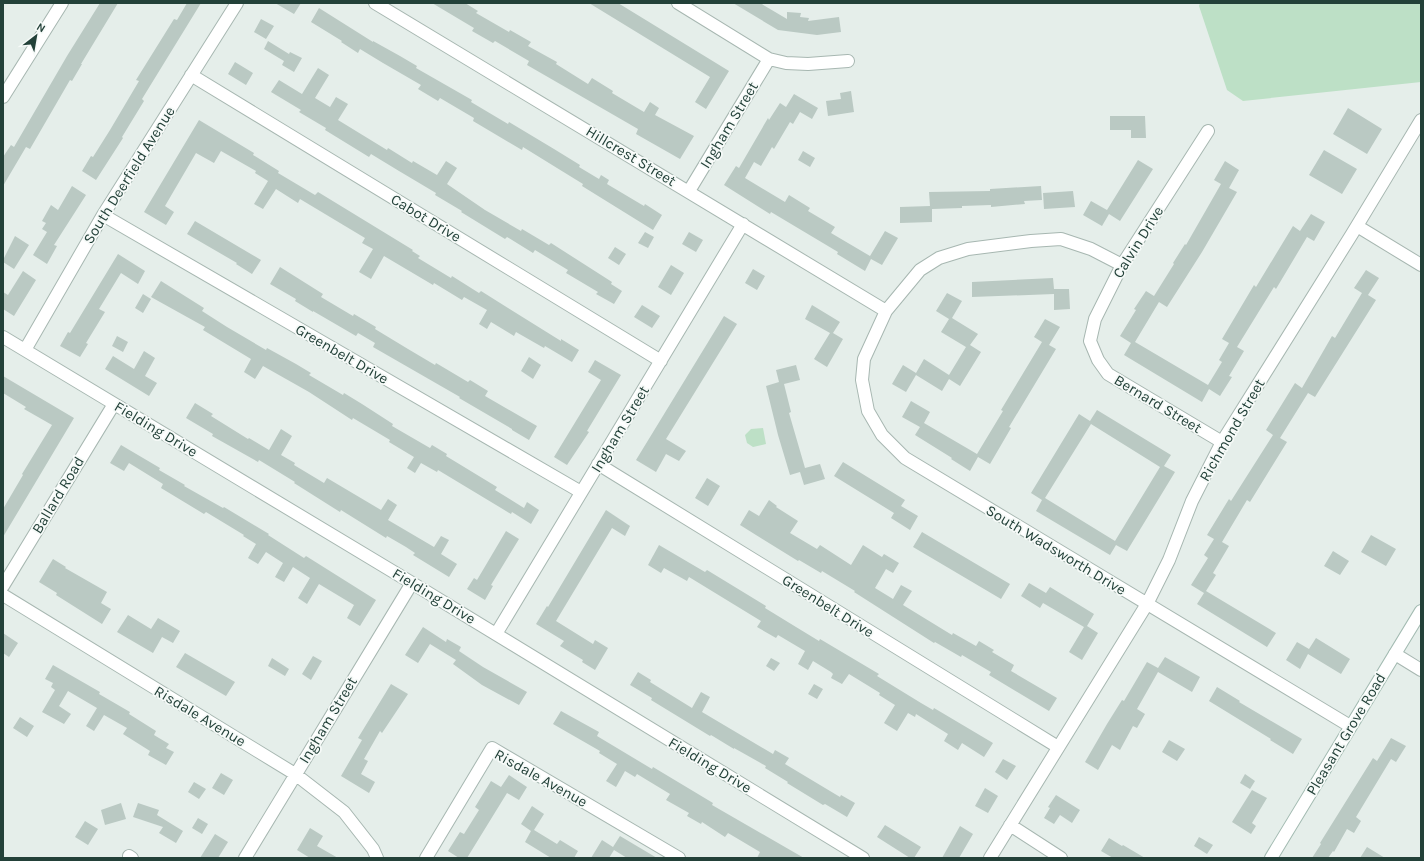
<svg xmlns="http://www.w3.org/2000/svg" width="1424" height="861" font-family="Karla,sans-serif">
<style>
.green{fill:#bde0c6}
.building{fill:#bac9c3;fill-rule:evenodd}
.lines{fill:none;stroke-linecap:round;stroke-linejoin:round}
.street-casing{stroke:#a7b7b1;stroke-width:14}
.secondary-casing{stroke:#a3bbb2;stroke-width:14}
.street{stroke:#fff;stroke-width:12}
.secondary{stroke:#fff;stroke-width:12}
.labels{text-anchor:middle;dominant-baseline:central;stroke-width:3.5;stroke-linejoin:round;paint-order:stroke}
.street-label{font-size:15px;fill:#234139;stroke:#f6faf8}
</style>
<rect width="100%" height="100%" fill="#e5eeea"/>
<path class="green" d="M1200 3H1421V82L1243 101 1227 90 1199 6Z
M763 428 766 444 753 447 747 443 745 435 751 429Z"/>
<path class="building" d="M100 3H118L81 64H82L72 81 70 80 30 149 26 147 3 186V157L11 145 14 147 67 56Z
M187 3H201L142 99 144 101 122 137 123 138 96 180 82 171 91 156 93 157 110 130 139 81 136 80 174 19 177 20Z
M275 3H301L294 14Z
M432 3H465L478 11 476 13 509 32 510 30 531 42 528 46 557 62 556 64 588 84 592 78 613 91 612 93 644 112 650 102 659 108 655 115 694 136 680 159 636 134 638 129 527 65 529 61 495 41 493 43 472 31 474 28Z
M589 3H618L729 71 706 109 695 102 710 77Z
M733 3H760L787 19V12L801 13 800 17 809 18 808 21 839 17 841 32 817 35 778 30Z
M319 8 373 42V41L400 56 417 66 416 68 472 100 471 102 508 124 509 122 554 149 580 165 579 167 599 179 601 175 609 180 607 184 612 187 644 206 645 204 662 215 653 230 582 186 583 184 557 168 523 147 522 150 473 121 474 118 440 98 438 101 418 89 421 85 383 63 360 49 358 53 341 42 342 41 311 22Z
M261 19 274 26 266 39 254 32Z
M268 41 289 54 290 52 302 58 294 72 282 65 284 61 264 49Z
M235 62 253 73 246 85 228 74Z
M318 68 329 75 315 98 330 107 336 97 348 104 338 120 387 150 388 148 412 163 413 161 437 175 446 161 457 168 447 184 485 210 521 231 522 229 549 245 551 243 612 282 611 284 622 291 614 304 596 294 598 292 566 273 568 270 535 250 533 253 507 237 505 239 461 212 462 211 435 195 436 193 399 171 371 154 369 157 325 130 326 128 299 112 301 110 271 92 279 80 302 94Z
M851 91 854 112 828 116 826 101 841 99 840 93Z
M794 94 818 108 812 119 800 112 793 124 790 122 774 149 772 147 761 166 754 162 745 178 785 202 789 195 810 208 808 211 835 227 831 233 870 256 885 231 898 238 882 265 871 259 865 271 837 254 838 252 771 212 770 214 724 185 736 166 739 168 768 118 769 120 780 103 786 107Z
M1348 108 1382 129 1367 154 1333 134Z
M1110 116H1145L1146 138H1131V130H1110Z
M199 120 254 153 253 155 279 171 278 173 315 195 318 192 413 250 412 251 420 256 418 258 451 278 452 276 479 293 481 291 561 341V339L579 350 572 362 545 346 544 348 516 332 514 336 491 322 487 329 479 324 487 310 464 297 462 300 434 283 433 285 384 256 371 279 359 272 373 249 362 243 365 238 300 199 298 203 276 189 263 209 254 204 268 181 255 173 256 171 221 151 214 163 196 153 165 206 174 212 166 225 144 212Z
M1324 150 1357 169 1342 194 1309 175Z
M803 151 815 158 810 167 798 160Z
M1138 160 1153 169 1120 221 1109 214 1102 226 1083 215 1091 201 1107 210Z
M1225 161 1239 170 1229 188 1237 192 1202 252 1167 307 1159 302 1135 342 1208 385 1222 362 1219 360 1229 343 1222 339 1254 285 1256 287 1293 226 1300 231 1311 214 1325 222 1314 241 1307 237 1276 289 1274 287 1237 347 1244 351 1229 376 1232 377 1220 396 1209 389 1202 402 1124 355 1131 343 1120 336 1136 310 1134 309 1146 291 1154 296 1174 264 1173 263 1185 244 1186 245 1221 184 1214 180Z
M72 186 86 195 54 245 57 246 47 264 33 255 47 232 42 229 46 223 42 221 51 205 58 210Z
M1041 186 1042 200 1024 201 1025 204 991 207V205L962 206V208L932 209V222L900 223V207L930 206 929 192 990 191V189Z
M1073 191 1075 207 1044 209 1043 193Z
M195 221 261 260 252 274 236 264 237 263 187 234Z
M645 232 654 237 648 248 638 243Z
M689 232 703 240 696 252 682 244Z
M15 236 29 245 14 269 3 262V260Z
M615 247 626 254 619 265 608 258Z
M118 254 145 271 138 284 121 273 99 309 105 312 86 343 88 344 80 357 60 346 68 332 70 333Z
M671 265 684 273 671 295 658 287Z
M280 267 323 294 321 297 353 316 354 314 376 327 375 329 408 349 435 365 436 363 468 382 470 380 488 391 485 396 537 426 529 440 512 430V429L459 398 460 397 373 347 375 343 358 333 356 336 313 311V312L295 301 296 299 270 284Z
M753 269 765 276 757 290 745 283Z
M1366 270 1379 278 1368 295 1376 300 1315 397 1308 393 1280 438 1287 442 1250 502 1247 500 1222 542 1229 546 1213 573 1216 575 1206 591 1276 633 1267 647 1197 604 1204 593 1191 585 1208 558 1204 555 1214 539 1207 535 1229 499 1231 501 1273 435 1266 430 1295 383 1302 388 1332 336 1335 338 1362 293 1354 288Z
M23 271 36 280 14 316 3 309V292L8 295Z
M1053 278 1054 289H1069L1070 309 1054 310V294L972 297V282Z
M161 281 204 308 202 311 227 327 266 350 267 348 296 364 311 373 309 375 343 395 344 393 362 404 393 424 392 426 430 448 432 445 447 454 446 456 497 487 495 490 524 508 527 502 539 510 531 524 512 512 511 514 438 470 437 472 421 463 415 473 407 468 414 457 389 442 390 440 353 418 352 420 309 392 263 366 255 379 244 372 251 359 203 330 205 327 151 297Z
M947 293 962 301 952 318 978 334 970 345 981 352 960 386 949 379 942 391 916 375 906 392 892 384 903 365 916 373 924 359 949 375 966 347 941 332 949 319 936 311Z
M143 294 151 299 143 313 135 308Z
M642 305 660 316 652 328 634 317Z
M812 305 840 322 833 333 843 339 827 367 814 359 830 333 805 319Z
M724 316 737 324 666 439 686 451 679 461 666 454 656 472 636 460Z
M1045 319 1060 327 1049 345 1056 349 1009 427 1011 428 990 464 978 457 970 471 951 459 952 458 915 435 920 427 902 417 911 401 930 412 924 423 977 454 1003 411 1001 410 1042 342 1034 337Z
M117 336 128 342 123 352 112 346Z
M144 351 155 358 145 376 157 383 149 396 105 369 113 356 134 369Z
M529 357 541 365 533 379 521 371Z
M595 360 621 375 587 431 589 432 567 465 554 457 601 380 588 372Z
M796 365 800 380 784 384 791 412 789 413 805 468 820 464 825 479 804 485 800 472 790 475 778 435 766 386 779 382 776 370Z
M3 376 74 418 3 537V509L23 475 22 474 52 425 24 409 26 407 3 393Z
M195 403 213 414 211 416 248 439 249 438 269 450 281 429 292 436 281 455 295 463 294 465 324 483 327 478 381 510 388 499 397 505 388 520 434 547 441 536 449 540 441 554 457 564 449 577 413 555 415 553 406 547 387 536 386 538 341 510 340 512 294 483 295 482 259 460 258 462 212 436 213 434 186 418Z
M1097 410 1171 455 1164 466 1175 472 1127 551 1116 545 1110 555 1036 511 1042 500 1031 493 1079 414 1090 421ZM1091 424 1160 467 1115 541 1045 498Z
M121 445 160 468 159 470 185 485 184 486 223 508 224 507 269 534 268 535 304 558 306 556 376 600 360 626 347 618 354 605 319 584 307 604 298 598 310 578 293 567 284 582 275 577 283 563 266 552 258 564 248 558 256 544 243 536 244 535 206 512 204 514 161 488 163 484 129 463 124 471 110 463Z
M843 462 905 500 901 506 918 516 910 530 891 518 894 513 834 476Z
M707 478 720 486 708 506 695 498Z
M769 500 777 506 776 507 798 521 790 533 817 549 820 545 851 565 863 545 882 557 884 554 899 563 893 573 886 569 875 588 893 599 901 585 912 591 903 605 952 635 953 633 976 646 979 641 994 650 992 652 1014 665 1011 671 1057 698 1049 711 989 675 991 672 962 655 961 657 935 642 934 643 854 592 855 591 822 571 821 573 799 560 798 561 740 525 749 510 759 516Z
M606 510 630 526 625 536 612 528 556 621 593 644 595 640 608 648 595 670 582 662 583 660 560 646 564 641 536 624 547 606 548 607Z
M506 531 519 539 491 585 493 586 485 600 467 589 474 578 477 580Z
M922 532 1010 584 1001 599 913 547Z
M1371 535 1396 549 1386 566 1361 552Z
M659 545 705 572 707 570 766 606 765 608 796 627 819 641 820 639 879 674 877 676 921 703 933 710 934 708 993 743 984 757 962 743 958 750 944 741 948 734 916 714 915 717 908 713 897 731 884 723 895 705 879 695 880 693 849 674 842 684 831 678 833 674 831 672 813 661 808 670 798 664 805 651 778 635 776 638 757 627 761 621 689 577 687 581 664 568 661 573 648 565Z
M1333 551 1349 561 1340 575 1324 566Z
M53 559 66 567 65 568 107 592 101 603 111 609 102 624 56 595 57 593 39 582Z
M1029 583 1046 593 1050 587 1094 614 1087 626 1098 633 1082 660 1069 652 1084 627 1043 603 1040 608 1021 596Z
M128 615 151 629 158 618 180 631 173 643 162 637 153 653 117 632Z
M423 627 446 642 447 639 461 647 459 651 483 667 527 692 519 705 482 685 453 664 456 660 430 644 418 663 405 655Z
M3 633 18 643 9 657 3 653Z
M1316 638 1350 659 1341 674 1308 654 1300 669 1286 660 1297 642 1309 649Z
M185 653 235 682 226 696 176 667Z
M313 656 322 661 311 680 302 674Z
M1165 657 1200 677 1192 692 1158 672 1137 709 1145 714 1137 728 1133 726 1120 750 1112 745 1098 770 1085 762 1107 724 1122 700 1124 701 1147 662 1158 668Z
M272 658 289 669 285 676 268 666Z
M771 658 780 663 774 671 766 666Z
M53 665 100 692 99 694 130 712 129 714 156 731 154 735 169 744 166 748 174 752 166 765 148 755 150 751 123 734 127 728 104 715 94 731 86 726 97 708 68 691 59 706 71 714 64 724 42 712 55 690 51 687 53 683 45 679Z
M638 672 651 680 650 682 692 708 701 692 710 697 702 712 773 754 775 750 789 758 785 764 840 797 841 795 855 803 847 817 825 804 823 805 787 783 788 782 765 768 766 766 734 748V749L711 735 710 736 651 700 652 698 630 685Z
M391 684 408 694 382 733 380 731 364 759 368 761 361 774 375 782 369 793 341 776 362 740 358 738Z
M814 684 823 689 817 699 808 694Z
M1217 687 1240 701 1239 702 1302 739 1293 754 1270 740 1271 739 1209 701Z
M561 711 599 732 597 736 652 769 653 767 713 803 712 805 804 858H757L760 852 728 833 725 837 702 822 701 824 687 816 689 813 666 800 670 794 637 774 635 777 625 771 616 787 606 781 617 764 599 753 600 751 553 724Z
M20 717 34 726 27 737 13 728Z
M1391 738 1406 746 1396 762 1391 759 1356 817 1361 821 1354 833 1347 829 1334 852 1333 851 1328 858H1312L1321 844 1320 843 1373 758 1377 761Z
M1169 740 1185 749 1177 761 1162 752Z
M1003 759 1016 766 1007 780 995 772Z
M221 773 233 780 224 795 212 788Z
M1245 774 1255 781 1250 789 1240 783Z
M509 775 527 787 519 800 507 793 467 858H459L448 851 460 832 464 834 479 810 475 807 491 781 501 787Z
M194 782 206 789 199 799 188 792Z
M985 788 998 796 988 813 975 806Z
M1252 790 1267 798 1252 823 1256 826 1251 834 1232 822Z
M1056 795 1080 810 1072 823 1060 815 1054 824 1044 818 1050 808 1048 807Z
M121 803 126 819 105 825 101 810Z
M138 803 159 810 157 815 183 831 176 843 159 833 163 827 133 817Z
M532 806 544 814 534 830 557 844 560 840 578 851 574 858H551L525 842 531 831 521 824Z
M198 818 208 824 202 834 192 828Z
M85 821 98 829 88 845 75 837Z
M885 825 921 847 914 858H910L877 837Z
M960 826 973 834 959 858H942Z
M310 828 323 836 317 846 338 858H310L297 850Z
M215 834 228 842 218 858H200Z
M620 836 657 858H627L614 850 609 858H591L602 840 613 847Z
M1199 837 1213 845 1207 854 1194 846Z
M1109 838 1122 846 1123 845 1145 858H1113L1101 851Z
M1367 847 1385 858H1360Z"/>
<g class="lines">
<g class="street-casing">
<path id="street" d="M375 3 886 311
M678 3 769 59 786 63 808 64 848 61
M191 75 661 361
M3 97 62 3
M1208 131 1122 265 1095 319 1090 341 1098 360 1108 374 1222 442
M689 191 769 59
M103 215 581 492
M1357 226 1421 265
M1122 265 1091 249 1061 239 1031 241 968 249 939 258 920 270 886 311 864 359 862 380 868 411 882 435 905 458 1350 726
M3 337 412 583 863 858
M25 350 103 215 237 3
M598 464 1058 747
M3 586 114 404
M3 595 295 774 344 812 373 849 377 858
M496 634 743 224
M1395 654 1421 670
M1010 825 1061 858
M129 856 132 858
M245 858 412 583
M426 858 492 748 679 858
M990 858 1147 604 1169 560 1192 501 1222 442 1352 234 1421 120"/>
</g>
<g class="secondary-casing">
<path id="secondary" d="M1271 858 1421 611"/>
</g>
<use href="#street" class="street"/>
<use href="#secondary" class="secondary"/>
</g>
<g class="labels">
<g class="street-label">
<text transform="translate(729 125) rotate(-59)">Ingham Street</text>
<text transform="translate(631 156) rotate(31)">Hillcrest Street</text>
<text transform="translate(129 175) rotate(-58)">South Deerfield Avenue</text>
<text transform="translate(426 218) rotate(31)">Cabot Drive</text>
<text transform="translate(1138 242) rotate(-58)">Calvin Drive</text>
<text transform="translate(342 354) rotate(30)">Greenbelt Drive</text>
<text transform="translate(1158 404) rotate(31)">Bernard Street</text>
<text transform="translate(156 429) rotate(31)">Fielding Drive</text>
<text transform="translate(620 429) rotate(-59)">Ingham Street</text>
<text transform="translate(1232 430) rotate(-60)">Richmond Street</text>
<text transform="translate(58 495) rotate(-59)">Ballard Road</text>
<text transform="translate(1056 550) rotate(31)">South Wadsworth Drive</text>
<text transform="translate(434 596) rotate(31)">Fielding Drive</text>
<text transform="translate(828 606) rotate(32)">Greenbelt Drive</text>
<text transform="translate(200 716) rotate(31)">Risdale Avenue</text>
<text transform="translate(328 720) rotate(-59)">Ingham Street</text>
<text transform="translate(1346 734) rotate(-59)">Pleasant Grove Road</text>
<text transform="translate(710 765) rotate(31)">Fielding Drive</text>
<text transform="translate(541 778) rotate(29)">Risdale Avenue</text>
</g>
</g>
<rect width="1424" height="861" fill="none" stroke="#234139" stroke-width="8"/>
<g transform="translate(36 36) rotate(31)" stroke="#f6faf8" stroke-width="3" paint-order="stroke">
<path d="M0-3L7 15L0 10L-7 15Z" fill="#234139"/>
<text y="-6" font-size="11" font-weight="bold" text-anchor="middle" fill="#234139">N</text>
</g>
</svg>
